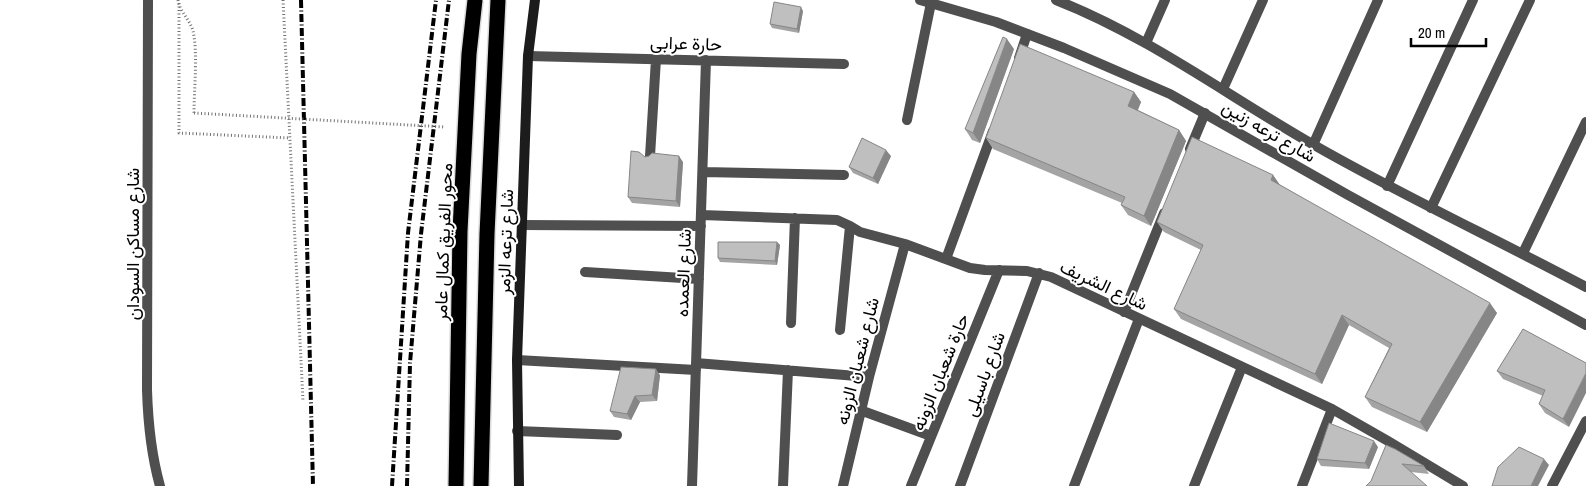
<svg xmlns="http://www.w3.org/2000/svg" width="1586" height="486" font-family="'Archivo Narrow',Vazirmatn,sans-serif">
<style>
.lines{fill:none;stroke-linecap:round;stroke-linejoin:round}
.path{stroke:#717171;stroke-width:3;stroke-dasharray:1 2.5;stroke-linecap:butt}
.minor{stroke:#4f4f4f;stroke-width:10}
.tertiary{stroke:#4f4f4f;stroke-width:10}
.secondary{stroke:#1c1c1c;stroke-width:10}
.rail{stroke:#000;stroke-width:4;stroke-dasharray:8 2.5 1 2.5;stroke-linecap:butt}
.motorway-bridge-casing{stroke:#dbdbdb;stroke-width:18;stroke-linecap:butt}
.path-bridge{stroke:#717171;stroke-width:3;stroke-dasharray:1 2.5;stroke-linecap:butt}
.motorway-bridge{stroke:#000;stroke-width:15}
.wall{fill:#a4a4a4}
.shaded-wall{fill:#868686}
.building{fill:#bfbfbf;stroke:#868686}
.labels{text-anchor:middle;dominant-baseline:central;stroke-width:4;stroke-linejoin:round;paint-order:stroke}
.street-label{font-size:18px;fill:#000;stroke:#fff}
</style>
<rect width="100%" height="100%" fill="#fff"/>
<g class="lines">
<path class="path" d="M178 0C180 12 190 20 193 31 198 53 194 89 194 113
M283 0 303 401
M179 3V133L290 138"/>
<path class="minor" d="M148 0 147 390C148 423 151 454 160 486
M1146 43 1165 0
M528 56 844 64
M1019 58 1027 34
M1223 89 1263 0
M907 120 931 3
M1313 145 1378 0
M1190 149 1205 113
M650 156 656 59
M703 172 844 175
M1387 186 1473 0
M1431 208 1530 0
M702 215 837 220 850 226 860 232 905 244 970 268 985 270 1027 271 1051 277 1332 409 1388 441 1463 486
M522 225 701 226
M1523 253 1586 122
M946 259 993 131
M585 272 699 279
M1124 312 1164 213
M791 323 795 218
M840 330 850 226
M517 360 696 370
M696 363 869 377
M860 410 931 436
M517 431 617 435
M692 486 706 60
M783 486 788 370
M843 486 869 377 905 244
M911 486 999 270
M960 486 1039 273
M1074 486 1139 319
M1194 486 1242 367
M1302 486 1332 409
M1552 486 1586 421"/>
<path class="tertiary" d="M920 0 996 22 1064 48 1170 94 1348 195 1586 325
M1056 0C1148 36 1228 96 1314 145 1403 196 1496 239 1586 287"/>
<path class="secondary" d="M519 486 517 360 528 56 535 0"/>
<path class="rail" d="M301 0 313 486
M392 486 408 233 436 0
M407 486 410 363 421 234 449 0"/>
<g class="motorway-bridge-casing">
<path id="motorway-bridge" d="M456 486 460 231 469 54 475 0
M481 486 487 234 498 0"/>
</g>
<path class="path-bridge" d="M194 113 445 127"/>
<use href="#motorway-bridge" class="motorway-bridge"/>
</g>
<path class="wall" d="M803 11 799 33 772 28 770 24Z
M1014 49 980 143 972 140 965 129Z
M1134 92 1141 102 1138 110 1179 130 1186 141 1151 226 1128 215 1121 205 1122 203 993 149 986 138Z
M891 156 878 184 853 173 849 167Z
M645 157 683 162 680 207 632 203 628 197Z
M1273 175 1279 184 1497 313 1427 432 1372 407 1365 397 1389 348 1349 325 1322 384 1181 319 1174 309 1201 250 1164 232 1157 222Z
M777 242 780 245 777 265 720 262 718 258Z
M1523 329 1569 427 1545 413 1539 404 1543 396 1503 379 1497 371Z
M660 375 657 401 640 402 631 420 614 417 610 411Z
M1378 447 1369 469 1321 466 1317 459Z
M1395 449 1424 466 1429 474 1411 472 1371 481Z"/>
<path class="shaded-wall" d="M801 7 803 11 799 33 797 29Z
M1007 39 1014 49 980 143 973 133Z
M1134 92 1141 102 1135 116 1128 106Z
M1179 130 1186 141 1151 226 1144 216Z
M886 150 891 156 878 184 873 178Z
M679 156 683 162 680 207 676 201Z
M1273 175 1280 185 1271 180Z
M777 242 780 245 777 265 775 261Z
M1490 303 1497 313 1427 432 1420 422Z
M1342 315 1349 325 1322 384 1315 374Z
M656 369 660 375 657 401 652 395Z
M1586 373V393L1569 427 1563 419Z
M635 396 640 402 631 420 627 414Z
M1374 441 1378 447 1369 469 1365 463Z
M1544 459 1549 465 1538 486H1531Z"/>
<path class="building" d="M774 2 801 7 797 29 770 24Z
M1003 37 1007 39 973 133 965 129Z
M1020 44 1134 92 1128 106 1179 130 1144 216 1121 205 1125 197 986 138Z
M1192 137 1273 175 1271 180 1490 303 1420 422 1365 397 1392 344 1342 315 1315 374 1174 309 1203 245 1157 222Z
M862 138 886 150 873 178 849 167Z
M631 151 639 152 645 157 649 156 652 153 679 156 676 201 628 197Z
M718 242H777L775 261 718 258Z
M1523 329 1586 363V373L1563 419 1539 404 1545 390 1497 371Z
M621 367 656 369 652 395 635 396 627 414 610 411Z
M1329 423 1374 441 1365 463 1317 459Z
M1386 445 1395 449 1424 466 1402 464 1427 486H1366L1371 481Z
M1519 447 1544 459 1531 486H1492L1498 467Z"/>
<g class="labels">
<g class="street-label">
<text transform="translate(686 43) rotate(2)">حارة عرابى</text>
<text transform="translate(1269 131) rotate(30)">شارع ترعه زنين</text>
<text transform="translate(443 242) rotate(-88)">محور الفريق كمال عامر</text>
<text transform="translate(505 242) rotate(-88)">شارع ترعه الزمر</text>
<text transform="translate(132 244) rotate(-90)">شارع مساكن السودان</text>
<text transform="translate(683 273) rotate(-88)">شارع العمده</text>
<text transform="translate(1104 285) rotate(25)">شارع الشريف</text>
<text transform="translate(857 361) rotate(-76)">شارع شعبان الزونه</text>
<text transform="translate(940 372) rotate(-68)">حارة شعبان الزونه</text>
<text transform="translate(984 374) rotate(-70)">شارع باسيلى</text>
</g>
</g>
<path d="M1411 38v8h75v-8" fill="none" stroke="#000000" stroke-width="2.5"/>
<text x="1418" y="38" font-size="15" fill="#000000" stroke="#ffffff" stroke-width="4" paint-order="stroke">20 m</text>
</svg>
